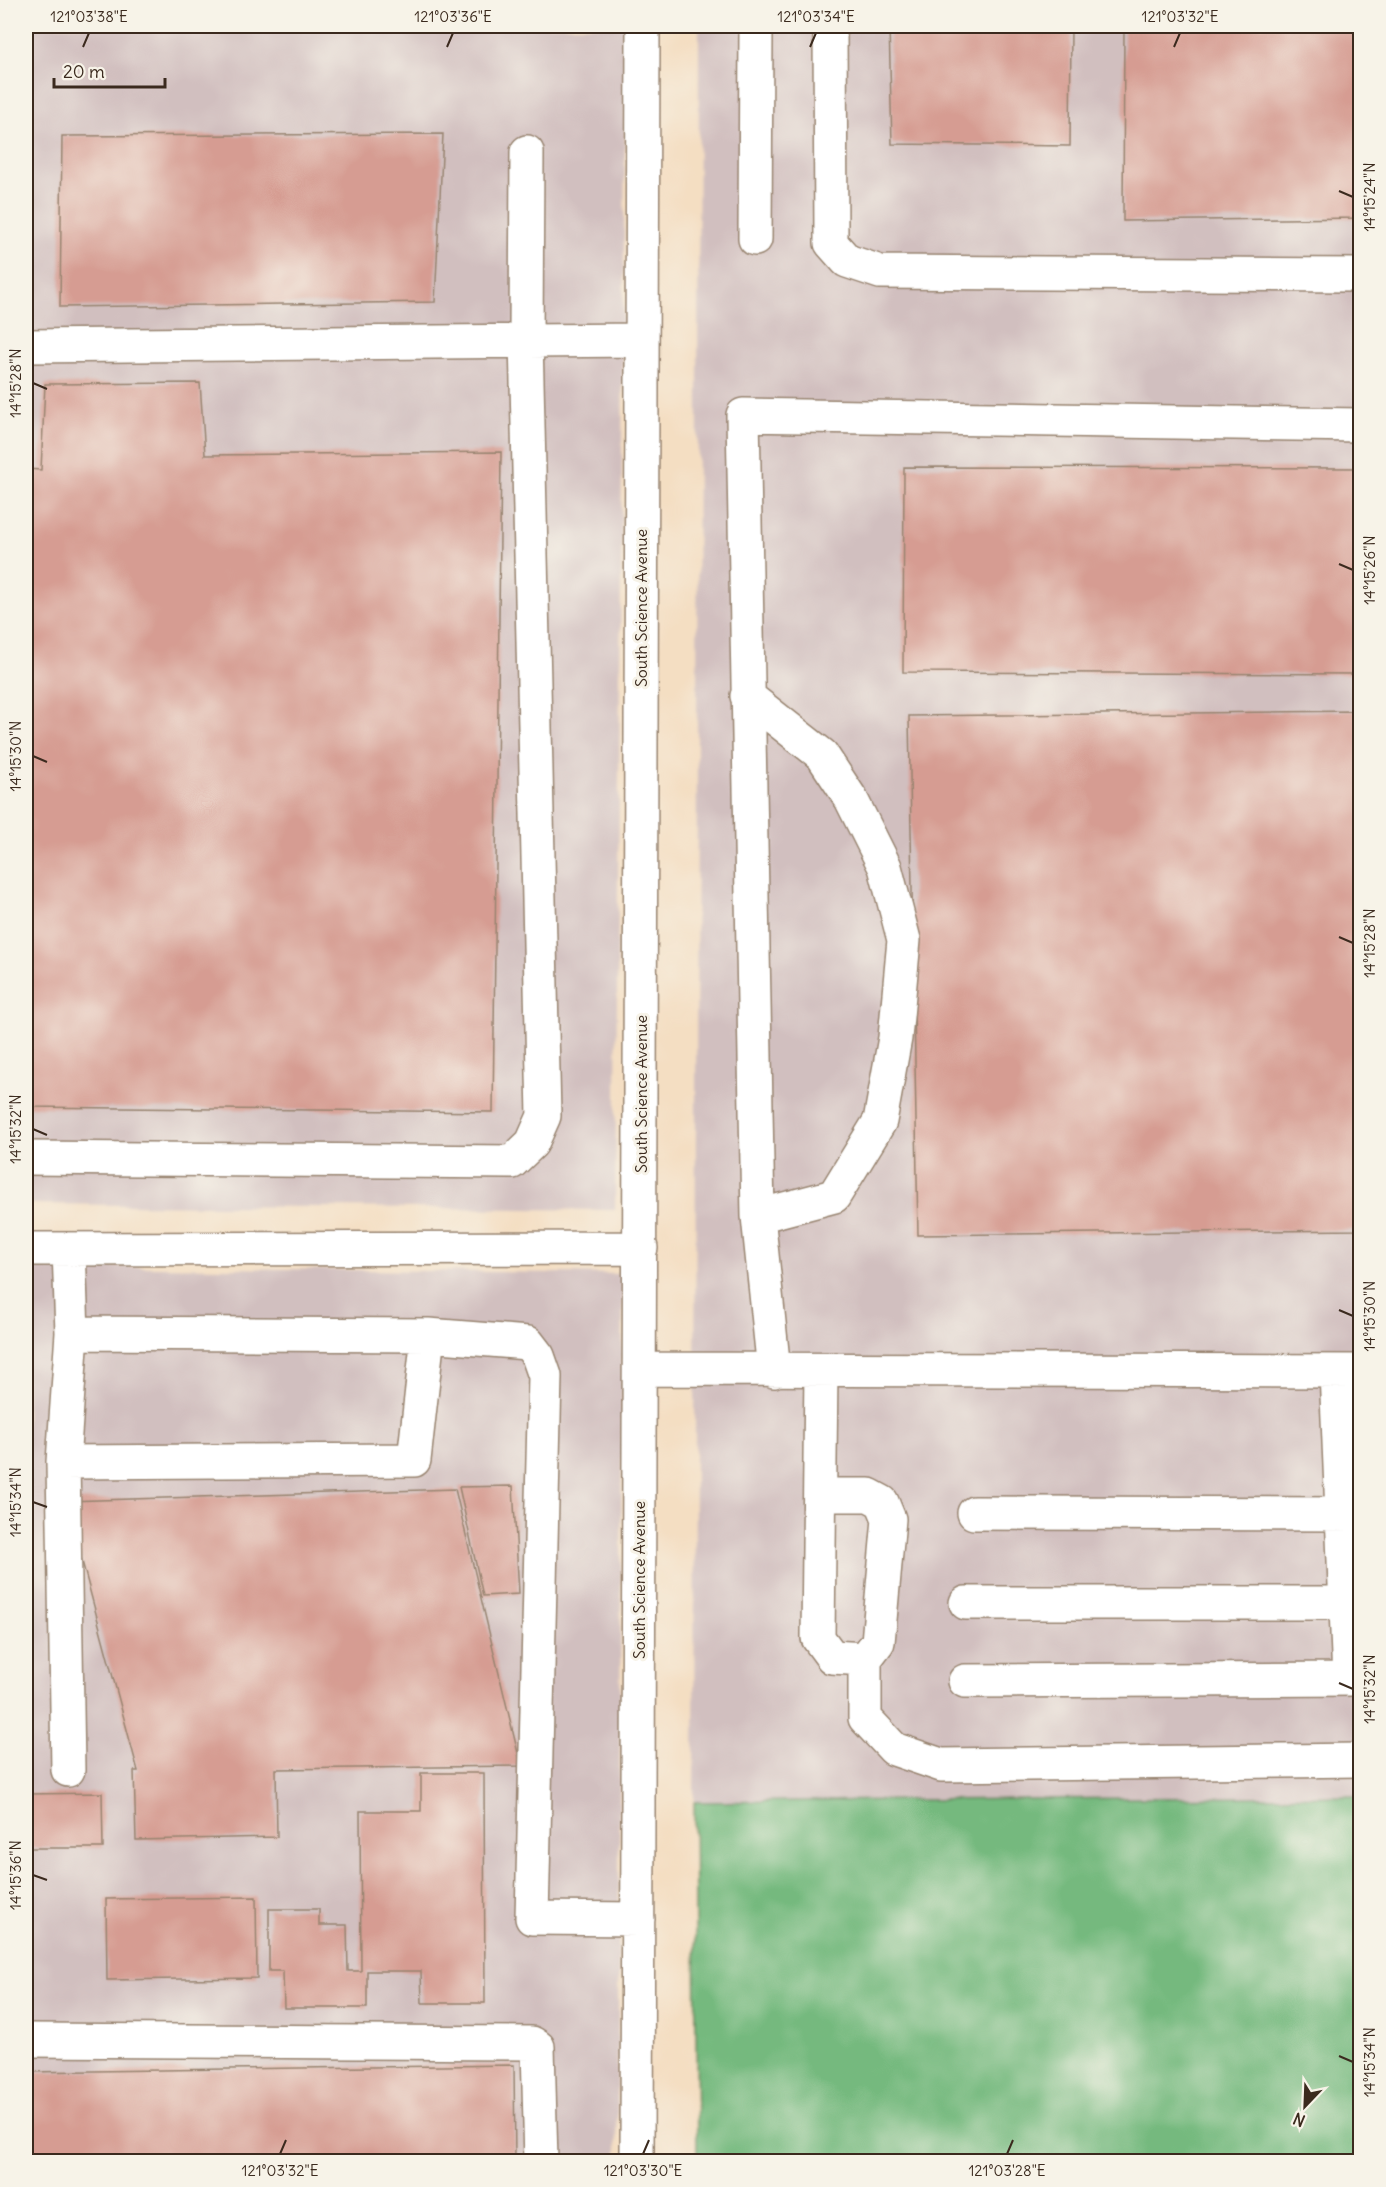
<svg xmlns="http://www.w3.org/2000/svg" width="1386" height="2187" font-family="Delius,sans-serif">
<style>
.industrial{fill:#d1bfbf}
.forest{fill:#74b97e;stroke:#58724e;stroke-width:1.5}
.building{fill:#d69c92}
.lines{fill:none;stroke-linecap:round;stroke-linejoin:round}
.minor-casing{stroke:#988470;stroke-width:36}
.minor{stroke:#fff;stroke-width:33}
.ticks{fill:none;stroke:#3b2a1e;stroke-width:2}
.labels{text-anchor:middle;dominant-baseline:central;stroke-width:6;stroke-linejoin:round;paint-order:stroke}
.street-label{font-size:16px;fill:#3b2a1e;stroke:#f7f3e8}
.neatline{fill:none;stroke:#3b2a1e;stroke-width:2}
.ticks-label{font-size:15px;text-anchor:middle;fill:#3b2a1e}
</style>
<rect width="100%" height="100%" fill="#f7f3e8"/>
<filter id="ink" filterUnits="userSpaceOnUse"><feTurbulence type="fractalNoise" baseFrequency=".0167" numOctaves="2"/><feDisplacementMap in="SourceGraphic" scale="12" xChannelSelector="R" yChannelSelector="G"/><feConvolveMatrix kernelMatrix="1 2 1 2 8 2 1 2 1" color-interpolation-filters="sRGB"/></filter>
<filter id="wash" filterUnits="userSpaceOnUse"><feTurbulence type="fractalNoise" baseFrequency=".008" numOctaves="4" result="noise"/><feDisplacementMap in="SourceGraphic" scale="24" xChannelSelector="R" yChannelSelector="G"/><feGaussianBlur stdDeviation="1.35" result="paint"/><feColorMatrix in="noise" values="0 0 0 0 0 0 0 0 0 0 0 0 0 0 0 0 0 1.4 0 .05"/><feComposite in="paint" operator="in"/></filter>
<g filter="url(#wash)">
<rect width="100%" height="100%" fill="#f4dec2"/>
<path class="industrial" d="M26 26H626L615 1210 26 1204Z
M699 26H1360V1796L694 1802Z
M26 1265 623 1274 617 2161 26 2162Z"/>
<path class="forest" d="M1360 1796V2161H697L694 1802Z"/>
<g id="blocks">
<path class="building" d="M889 26H1071L1070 146 892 144Z
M1124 26H1360V218L1123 221Z
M443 134 435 302 60 307 62 136Z
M200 383 205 455 501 452 493 1112 26 1107V469L41 470 45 384Z
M904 467 1360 468V674L903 672Z
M1360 711V1230L918 1235 909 716Z
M513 1486 519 1594 483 1596 459 1487Z
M455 1489 521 1766 276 1769 277 1837 136 1840 134 1771H138L66 1501Z
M421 1773H484L485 2003H422L421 1971H367V2008H284L283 1971H269V1909H319V1925H347L348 1971H361L360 1811H421Z
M102 1793 103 1848H26V1794Z
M256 1897 257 1978 107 1980 106 1899Z
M514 2065 515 2162H26V2072Z"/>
</g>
</g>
<g filter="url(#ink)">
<use href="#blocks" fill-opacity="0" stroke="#988470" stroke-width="1.5"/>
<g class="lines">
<g class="minor-casing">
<path id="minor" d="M830 26 831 243 847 261 880 272 1360 275
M755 239 756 26
M26 346 641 340
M747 696 822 755 851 799 885 867 904 940 895 1038 880 1121 834 1196 758 1216
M26 1158 512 1162 532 1143 544 1116 526 339 527 152
M26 1249 641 1248
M69 1249 72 1333 428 1335
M640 1369 1360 1371
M774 1371 758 1216 743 415 1360 425
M1336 1371 1349 1679
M63 1462 72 1333
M820 1495H869L882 1502 889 1519 878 1642 865 1659 832 1657 818 1638 821 1371
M974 1513 1360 1514
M966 1603H1360
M865 1659V1718L894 1749 941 1765 1360 1760
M965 1681 1360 1679
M68 1770 63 1462 414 1460 428 1335 528 1343 538 1356 545 1376 532 1918 638 1919
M26 2040 532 2043 538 2047 541 2162
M637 2162 643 26"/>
</g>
<use href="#minor" class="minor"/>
</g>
</g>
<path class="ticks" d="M83 47 89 33M447 47 453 33M810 47 816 33M1174 47 1180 33M1339 191 1353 197M33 383 47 389M1339 564 1353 570M33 756 47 762M1339 937 1353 943M33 1129 47 1135M1339 1310 1353 1316M33 1502 47 1507M1339 1683 1353 1689M33 1875 47 1880M1339 2056 1353 2062M280 2154 286 2140M643 2154 649 2140M1007 2154 1013 2140"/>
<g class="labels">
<g class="street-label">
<text transform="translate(641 608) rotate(-90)">South Science Avenue</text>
<text transform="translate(641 1094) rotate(-90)">South Science Avenue</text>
<text transform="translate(639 1580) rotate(-90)">South Science Avenue</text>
</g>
</g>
<rect width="1386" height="2187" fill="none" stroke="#f7f3e8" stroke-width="66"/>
<g transform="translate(1305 2106) rotate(203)" stroke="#f7f3e8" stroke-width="4.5" paint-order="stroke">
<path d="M0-4.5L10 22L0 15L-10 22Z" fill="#3b2a1e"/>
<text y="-9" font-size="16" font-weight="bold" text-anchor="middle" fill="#3b2a1e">N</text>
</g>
<path d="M54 78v9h111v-9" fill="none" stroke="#3b2a1e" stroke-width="3"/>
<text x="63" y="78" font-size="18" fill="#3b2a1e" stroke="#f7f3e8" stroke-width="4.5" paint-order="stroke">20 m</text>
<rect x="33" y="33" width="1320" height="2121" class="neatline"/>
<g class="ticks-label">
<text x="89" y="22">121°03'38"E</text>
<text x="453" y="22">121°03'36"E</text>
<text x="816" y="22">121°03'34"E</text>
<text x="1180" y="22">121°03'32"E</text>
<text transform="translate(1370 197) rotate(-90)" y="5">14°15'24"N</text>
<text transform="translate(16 383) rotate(-90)" y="5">14°15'28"N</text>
<text transform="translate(1370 570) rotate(-90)" y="5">14°15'26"N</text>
<text transform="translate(16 756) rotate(-90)" y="5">14°15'30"N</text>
<text transform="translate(1370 943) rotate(-90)" y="5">14°15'28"N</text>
<text transform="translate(16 1129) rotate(-90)" y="5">14°15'32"N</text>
<text transform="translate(1370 1316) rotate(-90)" y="5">14°15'30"N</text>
<text transform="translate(16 1502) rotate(-90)" y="5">14°15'34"N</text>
<text transform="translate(1370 1689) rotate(-90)" y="5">14°15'32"N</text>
<text transform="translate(16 1875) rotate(-90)" y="5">14°15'36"N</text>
<text transform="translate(1370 2062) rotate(-90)" y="5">14°15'34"N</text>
<text x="280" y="2176">121°03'32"E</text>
<text x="643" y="2176">121°03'30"E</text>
<text x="1007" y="2176">121°03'28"E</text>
</g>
</svg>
